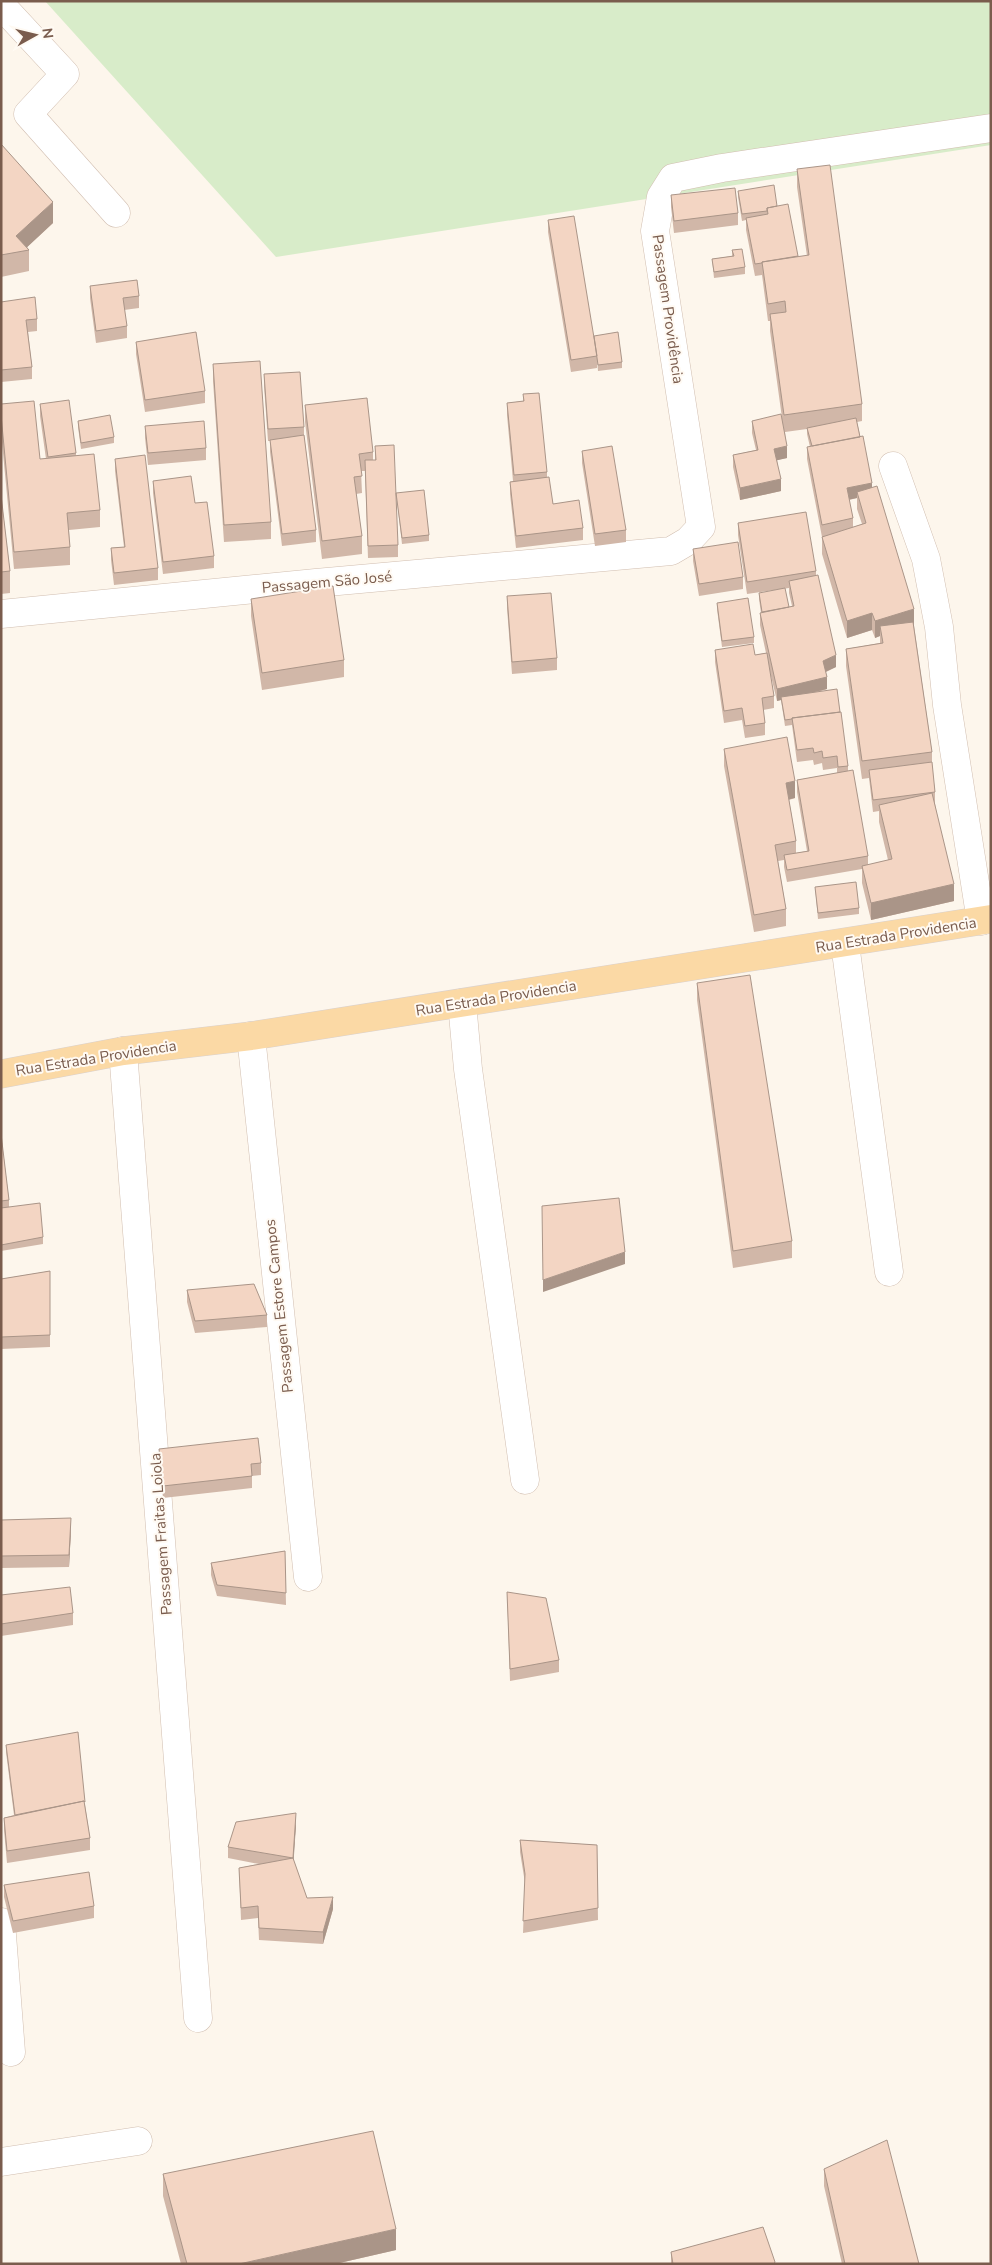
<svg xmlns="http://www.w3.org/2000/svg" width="992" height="2265" font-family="'Nunito Sans',sans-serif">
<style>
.green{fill:#d8ecc9}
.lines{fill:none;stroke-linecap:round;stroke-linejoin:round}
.minor-casing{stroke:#d1beb0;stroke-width:29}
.major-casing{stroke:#dad1cd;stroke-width:29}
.minor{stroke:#fff;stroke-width:28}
.major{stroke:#fbd9a5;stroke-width:28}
.wall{fill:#d1b7a8;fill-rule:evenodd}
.shaded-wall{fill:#aa9588}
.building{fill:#f3d5c3;stroke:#aa9588}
.labels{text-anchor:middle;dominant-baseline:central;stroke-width:4;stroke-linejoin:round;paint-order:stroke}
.street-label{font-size:15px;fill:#7a5c4d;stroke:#fffaf3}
</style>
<rect width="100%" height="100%" fill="#fdf6ec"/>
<path class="green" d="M45 1H991V145L276 257Z"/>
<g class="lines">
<g class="minor-casing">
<path id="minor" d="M1 5 65 74 28 114 116 213
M893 466 926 559 939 627 947 705 981 921
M1 614 316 583 671 551 688 541 701 527 655 231 661 197 673 178 722 168 991 128
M845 944 889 1272
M462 1003 468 1069 525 1480
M251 1036 308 1577
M123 1051 198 2018
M1 1922 11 2052
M1 2162 138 2141"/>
</g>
<g class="major-casing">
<path id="major" d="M1 1074 123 1051 251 1036 991 919"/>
</g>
<use href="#minor" class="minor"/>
<use href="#major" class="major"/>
</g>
<path class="wall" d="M1 144 53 223 27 247 29 250V271L1 277Z
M797 169 862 404V421L857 422 872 488 914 626 932 752V766L935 792V804L954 901 871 920 862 883V869L787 882 784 867V860L778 861 786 909V926L754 932 724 766V749L795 798 789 800 796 841V853L807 851 797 792V780L837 773V768L823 770 822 763 814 765 813 760 797 762 792 725 785 726 781 700 777 701 770 672 774 696V708L763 710 765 723V735L745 738 742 720 724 723 715 662V650L755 655 766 653 760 625V613H761L759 599V593L789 607 792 606 789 593V588L747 594 738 535V523L816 571V575L836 667 826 672 827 689 818 692 848 766V771L868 856V865L888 860 879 822V811L873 812 869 778 862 779 846 666V649L880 643V636L875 638 872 630 847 638 822 554V537L807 459V447H810L807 434V429L785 432 787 458 777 460 781 491 740 500 733 467V455L756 450 752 433V421L782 418 770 331V321H768L762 275 755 276 746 230V220L742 221 738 197V191L777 206 798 257 807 256 797 187ZM857 498V509L862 524 853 527V518L849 500Z
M671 195 738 213V225L674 233 671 207Z
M548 220 594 341V336L622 362V368L598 371 597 360V368L571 372 548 232Z
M732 250 745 267V274L714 278 712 259 732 256Z
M90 286 139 296V308L124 310 127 326V338L96 343 90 298Z
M1 302 37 319V331L28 332 32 367V379L1 382Z
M136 342 205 391V403L145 412 136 354Z
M213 364 271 522V539L224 542 213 381Z
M264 374 304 427V435L316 530V542L282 546 270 452V441H268L264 386Z
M523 394 547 472V477L553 504 583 528V540L516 548 510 494V482L513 481 507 415V403L523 401Z
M1 404 40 459H46L40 416V404L76 453V456L100 510V527L69 530 70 547V565L14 569 1 432Z
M305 405 373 452V460H375V446L398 545V557L368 558 365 471H361L362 493 356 494 362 536V554L322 559 305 422Z
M78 421 114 437V443L81 449 78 427Z
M145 426 206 448V460L148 465 145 438Z
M582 451 626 530V542L595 546 582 463Z
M115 459 158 568V580L114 585 111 560V548L124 547 115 471Z
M153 481 195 503 214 556V568L163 574 153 493Z
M396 493 429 535V541L402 544Z
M1 495 10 571V593L1 594Z
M693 549 743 577V589L699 596 693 561Z
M507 596 557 658V670L512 674 507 608Z
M251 599 344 660V677L262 690 251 616Z
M717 603 754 637V643L722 647 717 609Z
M815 887 859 908V914L818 919Z
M697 983 792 1241V1258L733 1268 697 1000Z
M1 1134 9 1200V1207L43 1237V1244L1 1251Z
M50 1271V1347L1 1349V1279Z
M187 1290 267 1315V1327L195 1333 187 1302Z
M159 1449 261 1463V1475L252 1476V1488L163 1498 159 1461Z
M1 1520 71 1530 69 1567 1 1568Z
M285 1551 286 1605 217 1596 211 1575V1563Z
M507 1592 559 1660V1672L510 1681Z
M1 1595 73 1613V1625L1 1636Z
M6 1745 85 1805 90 1838V1850L7 1863 4 1830V1818L14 1815 6 1752Z
M296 1825 293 1860 307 1898 333 1909 323 1944 259 1940 258 1918 241 1920 239 1868 259 1864 228 1858V1847Z
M520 1840 597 1845 598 1920 523 1933 525 1883 520 1852Z
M4 1885 94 1906V1918L13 1933 4 1897Z
M824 2169 919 2264H842L824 2186Z
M163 2174 396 2250 335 2264H181L163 2196Z
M671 2252 775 2264H671Z"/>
<path class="shaded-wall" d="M53 202V223L23 251 16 236Z
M787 446V458L774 461V449Z
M781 479V491L740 500V488Z
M872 483V495L857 492V498L847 500V488Z
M914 609V626H880V636L875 638V621Z
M872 613V630L847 638V621Z
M836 655V667L823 673V661Z
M827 677V689L782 700 781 697V700L777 701V689Z
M795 781V798L786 800V783Z
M954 884V901L871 920V903Z
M625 1252V1264L543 1292V1280Z
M71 1518V1530L69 1567V1555Z
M296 1813V1825L293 1870V1858Z
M333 1897V1909L323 1944V1932Z
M396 2229V2250L335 2264H239Z"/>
<path class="building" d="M1 144 53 202 16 236 29 250 1 255Z
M830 165 862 404 784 415 770 314 786 312 785 301 768 304 762 262 809 255 797 169Z
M774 185 777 206 767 208V211L742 214 738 191Z
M735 188 738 213 674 221 671 195Z
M788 204 798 256 762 262V263L755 264 746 218 768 214 767 208Z
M574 216 597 356 571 360 548 220Z
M742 249 745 267 714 272 712 259 734 256 732 250Z
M137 280 139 296 123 298 127 326 96 331 90 286Z
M35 297 37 319 26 320 32 367 1 370V302Z
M196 332 205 391 145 400 136 342Z
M618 332 622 362 598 365 594 336Z
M260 361 271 522 224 525 213 364Z
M300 372 304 427 268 429 264 374Z
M539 393 547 472 514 475 507 403 524 401 523 394Z
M367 398 373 452 359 454 362 476 354 477 362 536 322 541 305 405Z
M69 400 76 453 48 457 40 404Z
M34 401 40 459 94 454 100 510 67 513 70 547 14 552 1 415V404Z
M781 414 787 446 774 449 781 479 740 488 733 455 758 450 752 421Z
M110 415 114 437 81 443 78 421Z
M856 418 860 437 812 446 807 428Z
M204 421 206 448 148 453 145 426Z
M304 435 316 530 282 534 270 440Z
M863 436 872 483 847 488 853 518 822 525 807 447Z
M394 445 398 545 368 546 365 460H376L375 446Z
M612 446 626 530 595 534 582 451Z
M145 455 158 568 114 573 111 548 125 547 115 459Z
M191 476 195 503 207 502 214 556 163 562 153 481Z
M549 477 553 504 579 500 583 528 516 536 510 482Z
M877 486 914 609 875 621 872 613 847 621 822 537 866 523 857 492Z
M424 490 429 535 402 538 396 493Z
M1 495 10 571 1 572Z
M806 512 816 571 747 582 738 523Z
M738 542 743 577 699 584 693 549Z
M818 575 836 655 823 661 827 677 777 689 760 613 794 606 789 581Z
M333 586 344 660 262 673 251 599Z
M785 588 789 607 762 612 759 593Z
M551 593 557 658 512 662 507 596Z
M748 598 754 637 722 641 717 603Z
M913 622 932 752 862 761 846 649 883 643 880 626Z
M753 644 755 655 767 653 774 696 762 698 765 723 745 726 742 708 724 711 715 650Z
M837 689 840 712 792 718V719L785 720 781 697Z
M841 712 848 766 838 767 837 756 823 758 822 751 814 753 813 748 797 750 792 718Z
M787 737 795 781 786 783 796 841 775 845 786 909 754 915 724 749Z
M932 762 935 792 873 800 869 770Z
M853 770 868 856 787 870 784 855 809 851 797 780Z
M932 793 954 884 871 903 862 866 892 859 879 805Z
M856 882 859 908 818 913 815 887Z
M750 975 792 1241 733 1251 697 983Z
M1 1134 9 1200 1 1201Z
M619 1198 625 1252 543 1280 542 1206Z
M40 1203 43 1237 1 1245V1208Z
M50 1271V1335L1 1337V1279Z
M254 1284 267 1315 195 1321 187 1290Z
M258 1438 261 1463 251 1464 252 1476 163 1486 159 1449Z
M71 1518 69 1555 1 1556V1520Z
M285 1551 286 1593 217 1585 211 1563Z
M70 1587 73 1613 1 1624V1595Z
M507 1592 546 1598 559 1660 510 1669Z
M78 1732 85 1802 84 1801 15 1815 6 1745Z
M84 1801 90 1838 7 1851 4 1818Z
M296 1813 293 1858 307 1898 333 1897 323 1932 259 1928 258 1906 241 1908 239 1868 293 1858 228 1847 236 1822Z
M520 1840 597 1845 598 1908 523 1921 525 1874Z
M89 1872 94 1906 13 1921 4 1885Z
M373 2131 396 2229 239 2264H187L163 2174Z
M887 2140 919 2264H845L824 2169Z
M763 2227 775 2262 774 2264H673L671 2252Z"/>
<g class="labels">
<g class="street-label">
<text transform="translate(668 309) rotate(82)">Passagem Providência</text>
<text transform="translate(327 582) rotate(-5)">Passagem São José</text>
<text transform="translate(896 935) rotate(-9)">Rua Estrada Providencia</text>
<text transform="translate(496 998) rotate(-9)">Rua Estrada Providencia</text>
<text transform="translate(96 1058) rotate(-9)">Rua Estrada Providencia</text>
<text transform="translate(279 1306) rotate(-96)">Passagem Estore Campos</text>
<text transform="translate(161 1534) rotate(-94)">Passagem Fraitas Loiola</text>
</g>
</g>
<rect width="992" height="2265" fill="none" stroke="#7a5c4d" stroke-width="5"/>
<g transform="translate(35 35) rotate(82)" stroke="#fffaf3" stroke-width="4" paint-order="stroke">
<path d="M0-4L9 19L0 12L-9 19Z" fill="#7a5c4d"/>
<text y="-8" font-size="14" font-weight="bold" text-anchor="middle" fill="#7a5c4d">N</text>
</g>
</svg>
